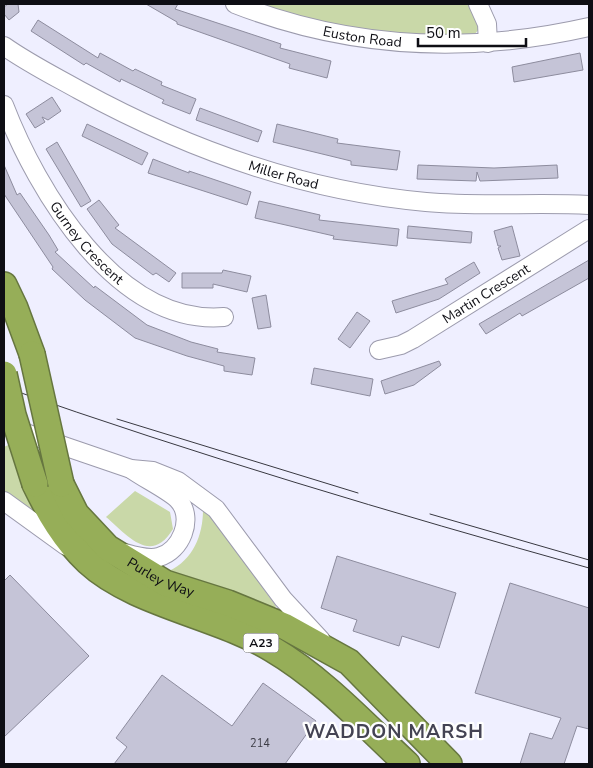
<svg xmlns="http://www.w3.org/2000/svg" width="593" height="768" font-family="'Nunito Sans',sans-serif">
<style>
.green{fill:#c9d8a8}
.building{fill:#c5c4d7;stroke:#8d8c9e}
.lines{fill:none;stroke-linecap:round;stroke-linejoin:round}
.minor-casing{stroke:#9c9bad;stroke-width:20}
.highway-casing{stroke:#667640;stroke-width:28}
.minor{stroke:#fff;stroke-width:18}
.highway{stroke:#96ae58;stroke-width:25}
.tram{stroke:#393941;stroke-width:1}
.highway-bridge-casing{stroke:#667640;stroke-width:28;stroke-linecap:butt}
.highway-bridge{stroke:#96ae58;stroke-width:25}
.labels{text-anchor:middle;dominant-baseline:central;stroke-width:4.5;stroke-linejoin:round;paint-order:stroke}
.number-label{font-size:11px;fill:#3c3c45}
.shield{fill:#fefefe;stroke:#56565a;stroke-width:1}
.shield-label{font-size:12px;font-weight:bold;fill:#0e0e14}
.street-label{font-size:14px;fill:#0e0e14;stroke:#fefefe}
.district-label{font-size:19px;font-weight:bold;letter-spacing:1px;fill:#444353;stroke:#fefefe}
</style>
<rect width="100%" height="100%" fill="#efefff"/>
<path class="green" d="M262 4H472L479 17V29L474 35H394L320 23Z
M10 444 37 514 4 493V447Z
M135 491 170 512 173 529C151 565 128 536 106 517Z
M203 510C231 531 251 574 274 603L276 606 274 609 176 577 169 571C193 560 203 535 203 510Z"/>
<path class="building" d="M8 4H18L19 12 9 20 4 14V7Z
M146 4H178L175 9 281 44 280 48 331 61 327 78 289 68 290 64 177 24V22Z
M38 20 98 58 100 53 133 71 135 69 162 82 161 85 196 99 190 114 162 103 164 100 121 79 120 82 86 63 84 65 31 31Z
M580 53 583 70 514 82 512 67Z
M52 97 61 111 48 120 42 117 45 122 35 128 26 114Z
M200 108 262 131 258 142 196 120Z
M87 124 148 153 142 165 82 136Z
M277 124 338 139 337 143 400 151 397 170 351 165V161L273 142Z
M57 142 91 201 81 207 46 149Z
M153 159 189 173V171L251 192 247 205 148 173Z
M4 165 17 195 20 193 49 235 58 250 55 252 94 288 95 286 147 325 191 342 218 349 217 352 255 358 252 375 224 371V366L187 356 135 338 85 300 52 269 53 267 4 194Z
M418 165 494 168 557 165 558 178 480 181 477 172 476 181 417 179Z
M99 200 119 225 115 228 176 273 169 282 156 273 153 275 112 244 87 209Z
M259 201 320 215 319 220 399 229 397 246 333 239 334 236 255 218Z
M408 226 472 232 471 243 407 238Z
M512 226 520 256 502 260 498 248 501 246H498L494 231Z
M589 260V278L522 316 520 313 486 334 479 324Z
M474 262 480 273 439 299 396 313 392 301 448 284 445 279Z
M223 270 251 276 247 292 213 284V288H182V273H222Z
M266 295 271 327 258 329 252 298Z
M357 312 370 321 350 348 338 339Z
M439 361 441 365 414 385 385 394 381 381Z
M314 368 373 379 370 396 311 384Z
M337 556 456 593 439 648 402 636 399 646 353 631 357 620 321 608Z
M10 575 89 656 4 737V581Z
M510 583 589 608V729L577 726 564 764H520L530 733 552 739 561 718 475 693Z
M162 675 232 726 263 683 316 721 285 764H114L127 747 116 738Z"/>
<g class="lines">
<g class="minor-casing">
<g id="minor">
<path id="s1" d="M235 4C350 49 470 54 589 27"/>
<path d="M478 4 487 24 488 43"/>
<path id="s2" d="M4 46C28 63 54 76 79 90 187 149 303 191 426 202 481 207 535 202 589 205"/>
<path id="s3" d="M4 105C37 191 117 326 224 317"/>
<path id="s4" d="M379 350 401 345 413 339 589 229"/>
<path d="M11 428 131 469 153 471 178 481 216 509 283 599 321 640"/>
<path d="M4 501 66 546"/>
<path d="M125 553C135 556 148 560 159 557 181 551 194 519 179 501 172 492 143 478 131 469"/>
</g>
</g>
<g class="highway-casing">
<g id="highway">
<path d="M4 285 15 308 32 354"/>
<path d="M35 484C49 513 64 539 88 562 133 604 218 616 272 649 323 679 364 724 407 764"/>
<path id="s5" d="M61 484 76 514 108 548 165 583 228 603 284 626 349 662 449 764"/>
</g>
</g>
<use href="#minor" class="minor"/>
<use href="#highway" class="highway"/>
<path class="tram" d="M4 387C197 455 392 513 589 568
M117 419 358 493
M430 514 589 560"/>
<g class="highway-bridge-casing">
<path id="highway-bridge" d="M32 354 61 484
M4 374 13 415 35 484"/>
</g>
<use href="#highway-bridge" class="highway-bridge"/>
</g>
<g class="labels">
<g class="number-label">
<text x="260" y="743">214</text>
</g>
<rect class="shield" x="243.5" y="633.5" width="35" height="19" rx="4"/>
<g class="shield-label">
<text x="261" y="643">A23</text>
</g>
<g class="street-label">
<text stroke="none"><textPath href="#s1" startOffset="132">Euston Road</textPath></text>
<text stroke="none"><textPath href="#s2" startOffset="309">Miller Road</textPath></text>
<text stroke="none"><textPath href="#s3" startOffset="162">Gurney Crescent</textPath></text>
<text stroke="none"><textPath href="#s4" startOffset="122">Martin Crescent</textPath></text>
<text stroke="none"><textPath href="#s5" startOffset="141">Purley Way</textPath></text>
</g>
<g class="district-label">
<text x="394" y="732">WADDON MARSH</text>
</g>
</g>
<rect width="593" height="768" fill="none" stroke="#0e0e14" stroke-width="10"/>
<path d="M418 38v8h108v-8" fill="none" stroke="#0e0e14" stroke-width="2.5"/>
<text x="426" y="38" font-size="15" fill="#0e0e14" stroke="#fefefe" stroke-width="4" paint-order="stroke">50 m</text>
</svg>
